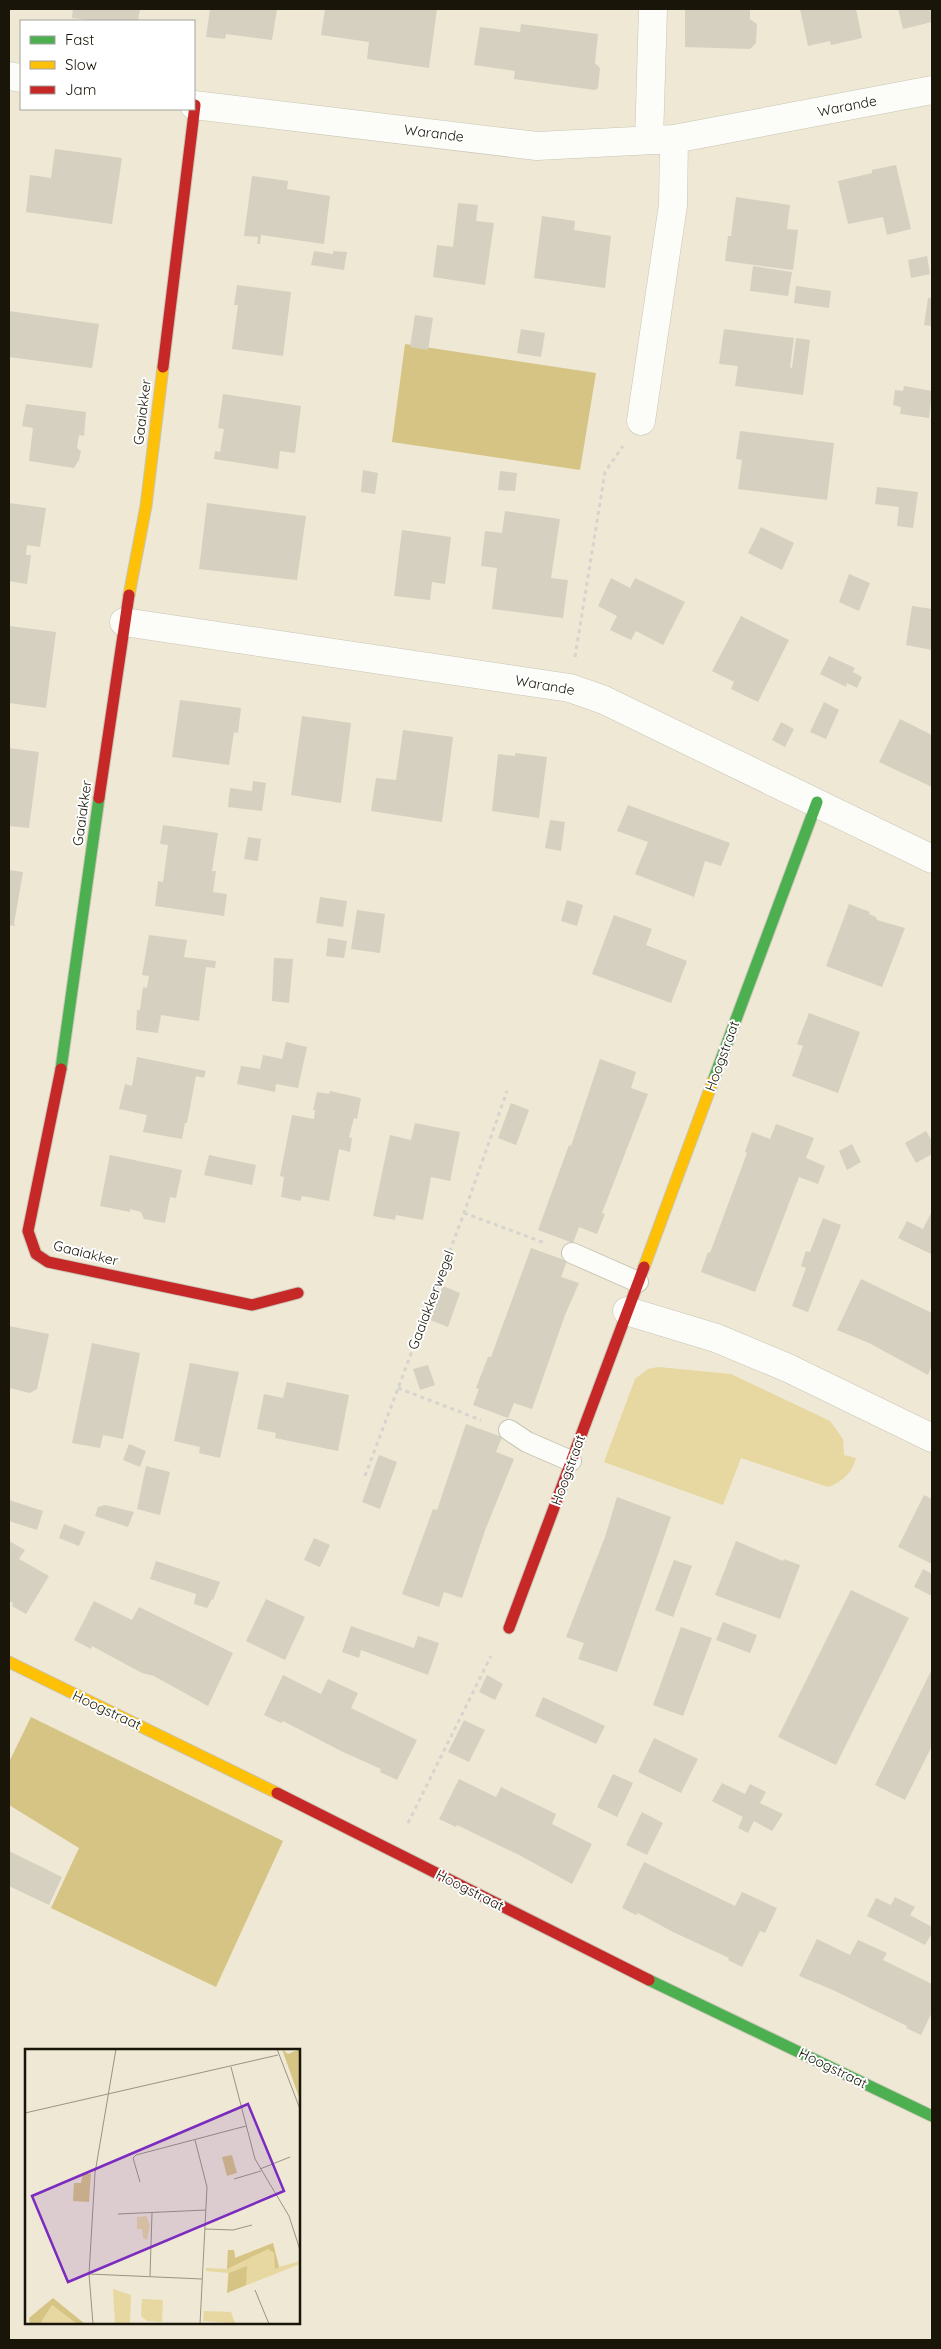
<svg xmlns="http://www.w3.org/2000/svg" width="941" height="2349" font-family="Quicksand,sans-serif">
<style>
.green{fill:#e7d7a0}
.forest{fill:#d6c484}
.building{fill:#d5d0c0}
.lines{fill:none;stroke-linecap:round;stroke-linejoin:round}
.lane-casing{stroke:#c9c5b5;stroke-width:22}
.street-casing{stroke:#c9c5b5;stroke-width:29}
.fast-casing{stroke:#c9c5b5;stroke-width:13}
.slow-casing{stroke:#c9c5b5;stroke-width:13}
.jam-casing{stroke:#c9c5b5;stroke-width:13}
.path{stroke:#d6d4cf;stroke-width:3;stroke-dasharray:4 4;stroke-linecap:butt}
.lane{stroke:#fcfcf9;stroke-width:20}
.street{stroke:#fcfcf9;stroke-width:28}
.fast{stroke:#4caf50;stroke-width:11}
.slow{stroke:#ffc107;stroke-width:11}
.jam{stroke:#c62828;stroke-width:11}
.labels{text-anchor:middle;dominant-baseline:central;stroke-width:4;stroke-linejoin:round;paint-order:stroke}
.street-label{font-size:14px;fill:#191609;stroke:#fff}
.inset-road{fill:none;stroke:#999483;stroke-width:1}
.view{fill:#7b2cbf;fill-opacity:0.15;stroke:#7b2cbf;stroke-width:2.5}
.inset-edge{fill:none;stroke:#191609;stroke-width:2.5}
</style>
<rect width="100%" height="100%" fill="#eee8d4"/>
<path class="green" d="M658 1367 731 1374 830 1421 843 1439 844 1455 856 1458C852 1473 842 1482 828 1487L741 1458 723 1505 604 1462 635 1379 648 1369Z"/>
<path class="forest" d="M405 344 596 373 580 470 392 442Z
M31 1717 283 1841 216 1987 51 1908 79 1848 9 1805V1762Z"/>
<path class="building" d="M73 9H140L138 21H98L72 18Z
M210 9H277L272 40 226 34 225 39 206 37Z
M325 9H437L429 68 367 59 369 42 321 35Z
M685 9H750V19L757 24 756 43 750 49 685 47Z
M800 9H856L862 38 831 45 830 41 808 46Z
M898 9H932V22L903 29Z
M521 24 598 34 595 63 600 68 598 88 595 90 514 79 515 71 474 65 480 27 520 32Z
M55 149 122 158 112 224 26 212 30 175 51 178Z
M896 165 911 229 887 235 883 217 848 224 838 181 872 173V170Z
M252 176 288 181 287 189 330 196 324 244 261 235 260 244H257L258 237 244 236Z
M736 197 790 205 787 229 798 230 793 270 725 261 728 236H731Z
M458 203 478 205 476 221 494 223 485 285 433 277 437 245 453 247Z
M542 216 575 221 574 230 611 236 605 288 534 278Z
M314 251 333 254V251L347 252 344 270 311 265Z
M927 256 930 274 911 278 908 260Z
M753 266 792 272 788 296 750 291Z
M237 285 291 292 283 356 232 349 238 305H234Z
M796 286 831 291 829 308 794 303Z
M928 298H932V326L924 325Z
M9 311 99 324 92 368 9 357Z
M415 315 433 318 428 350 410 347Z
M521 329 545 333 541 357 517 353Z
M724 329 794 338 790 367 792 368 796 338 810 340 803 395 735 386 738 366 719 364Z
M904 386 932 391 929 418 900 414 901 407 893 405 895 390 903 391Z
M223 394 301 406 295 453 280 451 278 469 214 459 215 451 220 452 224 429 218 428Z
M26 404 86 412 84 436 79 435 77 448 81 451 79 460 74 468 29 461 33 428 22 426Z
M740 431 834 443 827 500 738 489 742 460 736 459Z
M363 470 378 473 375 494 361 492Z
M500 471 517 473 515 491 498 490Z
M877 487 918 492 913 528 897 526 899 507 875 504Z
M9 503 46 508 40 547 27 545 26 555H31L27 584 9 581Z
M207 503 306 516 297 580 199 569Z
M505 511 560 519 551 578 568 580 563 618 492 609 497 568 481 566 485 531 502 533Z
M761 527 794 543 782 570 748 553Z
M402 530 451 537 445 584 432 582 430 600 394 596Z
M849 574 870 583 859 611 839 602Z
M611 578 630 588 635 578 685 602 663 645 636 631 631 640 610 630 617 616 598 606Z
M912 606 932 609V650L906 645Z
M741 616 789 640 758 702 731 689 734 682 712 671Z
M9 626 56 632 46 708 9 703Z
M829 656 855 668 853 672 862 677 857 688 847 683 846 687 820 674Z
M180 700 241 708 238 733 234 732 229 765 172 757Z
M824 702 839 710 826 739 810 732Z
M302 716 351 723 341 803 291 795Z
M900 719 932 735V787L879 762Z
M781 722 794 729 785 747 772 740Z
M403 730 453 737 442 822 371 811 376 778 396 780Z
M9 748 39 752 29 828 9 826Z
M515 753 547 757 539 818 492 811 498 754 515 756Z
M253 781 266 783 262 811 228 807 230 788 252 791Z
M628 805 730 843 721 866 705 861 694 897 635 874 648 842 617 831Z
M550 820 565 822 561 851 545 848Z
M163 825 218 833 212 871H216L213 892 227 894 224 916 155 906 158 881 163 882 168 845 160 844Z
M248 837 261 839 258 861 244 859Z
M9 870 23 872 14 924 16 926 9 925Z
M320 897 347 901 343 927 316 923Z
M567 900 583 905 577 926 561 921Z
M849 904 870 912 869 914 876 917 877 920 905 928 882 987 826 966Z
M357 910 385 914 380 953 351 949Z
M614 915 652 929 646 945 687 961 671 1003 592 974Z
M149 935 187 940 184 957 216 961 215 968 206 967 199 1021 161 1015 158 1033 136 1030 137 1010H140L143 987 147 988 149 976 142 975Z
M328 938 347 941 344 958 326 956Z
M274 958 293 959 289 1003 272 1001Z
M809 1013 860 1032 838 1093 792 1076 803 1046 797 1044Z
M286 1042 307 1047 298 1088 276 1084 275 1092 237 1084 241 1066 260 1069 263 1055 282 1059Z
M137 1057 206 1071 204 1078 196 1076 187 1123H185L182 1139 143 1132 147 1115 119 1109 125 1084 132 1086Z
M600 1059 636 1072 631 1088 648 1094 602 1213 605 1214 597 1234 579 1227 573 1243 538 1230 569 1145 571 1146Z
M330 1091 361 1098 357 1119 354 1118 349 1137 352 1138 350 1152 339 1149 329 1201 302 1196 300 1201 281 1197 284 1177 280 1176 292 1115 314 1119 315 1110H313L317 1092 329 1094Z
M511 1103 529 1110 516 1145 498 1138Z
M415 1123 460 1132 450 1181 431 1177 423 1220 396 1215 395 1220 373 1216 390 1135 411 1140Z
M776 1124 814 1138 806 1158 825 1166 818 1184 799 1177 755 1292 701 1272 708 1252 710 1253 747 1153 745 1152 752 1132 770 1139Z
M926 1131 932 1141V1154L916 1163 905 1143Z
M852 1144 861 1162 847 1170 839 1151Z
M110 1155 182 1170 176 1198 170 1197 165 1223 144 1219 141 1212 130 1209V1212L100 1206Z
M209 1155 256 1165 252 1185 204 1175Z
M931 1213H932L931 1254 898 1238 907 1221 923 1229Z
M823 1218 841 1225 808 1312 792 1306 806 1268 801 1266 806 1251 810 1252Z
M531 1248 567 1261 561 1277 579 1283 565 1315 532 1409 514 1403 508 1418 473 1405 479 1389 476 1388 488 1357H491Z
M861 1279 932 1313V1365L928 1375 869 1343 837 1330Z
M443 1286 460 1293 448 1327 430 1320Z
M9 1326 49 1334 37 1389 30 1393 9 1388Z
M92 1343 140 1353 123 1439 103 1435 100 1448 72 1443Z
M190 1363 239 1372 220 1458 199 1453 200 1447 174 1441Z
M428 1365 435 1385 420 1390 413 1369Z
M287 1382 349 1395 338 1451 275 1438 276 1433 257 1429 264 1394 283 1398Z
M466 1424 502 1437 496 1452 514 1459 486 1528 462 1598 444 1592 439 1607 402 1594 433 1509 437 1510Z
M129 1444 146 1451 140 1467 123 1460Z
M379 1455 397 1462 380 1509 362 1502Z
M146 1466 170 1472 160 1515 137 1509Z
M924 1495 932 1499V1564L898 1547Z
M617 1497 671 1517 617 1672 578 1659 584 1643 566 1637 605 1537Z
M9 1500 43 1511 37 1530 9 1521Z
M105 1505 134 1512 128 1527 95 1516 98 1507Z
M64 1524 85 1532 79 1546 59 1538Z
M314 1538 330 1545 320 1567 304 1560Z
M9 1541 25 1550 19 1559 49 1576 26 1614 12 1606 13 1603 9 1601Z
M736 1541 783 1561 784 1559 800 1565 780 1619 715 1595Z
M674 1560 692 1566 673 1617 655 1610Z
M156 1561 220 1582 213 1600 212 1599 207 1608 194 1604 196 1594 150 1579Z
M923 1569 932 1574V1596L914 1587Z
M851 1590 909 1618 836 1765 778 1737Z
M266 1599 305 1617 285 1660 246 1641Z
M94 1601 132 1620 139 1607 233 1653 208 1706 154 1676 142 1673 92 1646 91 1649 74 1640Z
M723 1622 757 1635 750 1653 716 1640Z
M351 1626 414 1648 418 1636 439 1643 428 1675 361 1650 359 1658 342 1652Z
M681 1627 712 1638 683 1716 653 1705Z
M932 1669V1746L905 1800 875 1785Z
M283 1675 321 1694 328 1679 358 1693 351 1708 417 1740 397 1780 380 1772 381 1769 343 1752 283 1721 281 1723 264 1715Z
M487 1675 503 1684 495 1700 479 1692Z
M543 1697 605 1726 596 1744 535 1716Z
M464 1720 485 1730 469 1762 448 1752Z
M654 1738 698 1759 681 1793 638 1772Z
M613 1774 633 1783 617 1817 597 1807Z
M459 1779 496 1797 501 1787 556 1814 552 1824 592 1844 572 1884 519 1855 457 1825 456 1827 439 1819Z
M722 1783 745 1794 750 1784 766 1792 760 1803 783 1814 772 1831 754 1821 748 1833 738 1828 743 1817 712 1801Z
M642 1812 663 1823 647 1855 626 1845Z
M9 1851 62 1877 49 1905 9 1886Z
M644 1862 735 1906 742 1892 777 1908 765 1933 760 1931 742 1967 728 1960 729 1958 671 1931 638 1913 636 1915 622 1908Z
M895 1897 915 1907 910 1915 932 1927V1933L925 1945 867 1916 876 1898 891 1905Z
M817 1939 850 1955 858 1940 887 1953 883 1960 932 1984V2012L921 2035 906 2028 907 2026 833 1990 799 1976Z"/>
<g class="lines">
<g class="lane-casing">
<path id="lane" d="M572 1253 638 1282
M509 1430 527 1442 571 1461"/>
</g>
<g class="street-casing">
<path id="street" d="M9 76 21 78
M194 105 537 146 674 139 932 90
M649 140 653 9
M641 421 673 205 674 139
M124 622 570 688 604 700 932 859
M627 1311 716 1338 788 1368 932 1438"/>
</g>
<g class="fast-casing">
<path id="fast" d="M61 1069 99 798
M713 1081 817 802
M649 1980 932 2116"/>
</g>
<g class="slow-casing">
<path id="slow" d="M129 595 146 506 163 367
M644 1267 713 1081
M9 1662 277 1793"/>
</g>
<g class="jam-casing">
<path id="jam" d="M163 367 195 105
M99 798 129 595
M61 1069 28 1231 36 1254 48 1262 252 1305 298 1293
M509 1628 644 1267
M277 1793 649 1980"/>
</g>
<path class="path" d="M575 657 605 472 623 446
M464 1213 545 1243
M398 1388 481 1420
M365 1476 464 1213 507 1091
M408 1823 491 1656"/>
<use href="#lane" class="lane"/>
<use href="#street" class="street"/>
<use href="#fast" class="fast"/>
<use href="#slow" class="slow"/>
<use href="#jam" class="jam"/>
</g>
<g class="labels">
<g class="street-label">
<text transform="translate(847 106) rotate(-11)">Warande</text>
<text transform="translate(434 133) rotate(7)">Warande</text>
<text transform="translate(142 412) rotate(-83)">Gaaiakker</text>
<text transform="translate(545 685) rotate(10)">Warande</text>
<text transform="translate(82 813) rotate(-82)">Gaaiakker</text>
<text transform="translate(722 1056) rotate(-70)">Hoogstraat</text>
<text transform="translate(86 1253) rotate(14)">Gaaiakker</text>
<text transform="translate(431 1300) rotate(-69)">Gaaiakkerwegel</text>
<text transform="translate(568 1470) rotate(-70)">Hoogstraat</text>
<text transform="translate(107 1710) rotate(25)">Hoogstraat</text>
<text transform="translate(470 1890) rotate(27)">Hoogstraat</text>
<text transform="translate(833 2068) rotate(26)">Hoogstraat</text>
</g>
</g>
<g transform="translate(25 2049)">
<rect width="275" height="275" fill="#eee8d4"/>
<path d="M121 167 125 176 122 191 118 189 117 180H112V168ZM248 194 254 218 275 212V215L202 244 203 224 181 222V219L202 220 203 201H209L210 209ZM88 240 106 246 105 275H90ZM117 250 138 251 137 273 122 272 116 267ZM27 256 52 275H15ZM179 262 206 263 210 274 178 272Z" fill="#e7d7a0"/>
<path d="M257 0 263 5 275 0V51ZM207 106 212 124 202 127 197 108ZM58 124 66 125 64 153 48 152 49 134H56ZM248 194 254 218 250 220 249 204 243 200 202 220 203 201H209L210 209ZM222 217 221 236 202 244 204 224ZM28 249 60 275H52L27 256 15 275H5L4 269Z" fill="#d6c484"/>
<path class="inset-road" d="M252 0 275 60M206 18 230 110 264 167 275 201M0 64 253 6M170 91 182 138 175 275M235 120 265 108M209 130 236 122M115 133 108 109 111 106 221 77M93 165 181 161M180 180 208 181 227 176M64 225 177 230M125 227 127 164M230 241 244 275M68 275 64 225 70 124 91 0"/>
<path class="view" d="M223 55 259 142 43 233 7 147Z"/>
<rect width="275" height="275" class="inset-edge"/>
</g>
<rect width="941" height="2349" fill="none" stroke="#191609" stroke-width="20"/>
<rect x="20" y="20" width="175" height="90" fill="#ffffff" stroke="#a3a29d"/>
<rect x="30" y="36" width="25" height="8" fill="#4caf50" stroke="#a3a29d"/>
<text x="65" y="45" font-size="15" fill="#191609">Fast</text>
<rect x="30" y="61" width="25" height="8" fill="#ffc107" stroke="#a3a29d"/>
<text x="65" y="70" font-size="15" fill="#191609">Slow</text>
<rect x="30" y="86" width="25" height="8" fill="#c62828" stroke="#a3a29d"/>
<text x="65" y="95" font-size="15" fill="#191609">Jam</text>
</svg>
